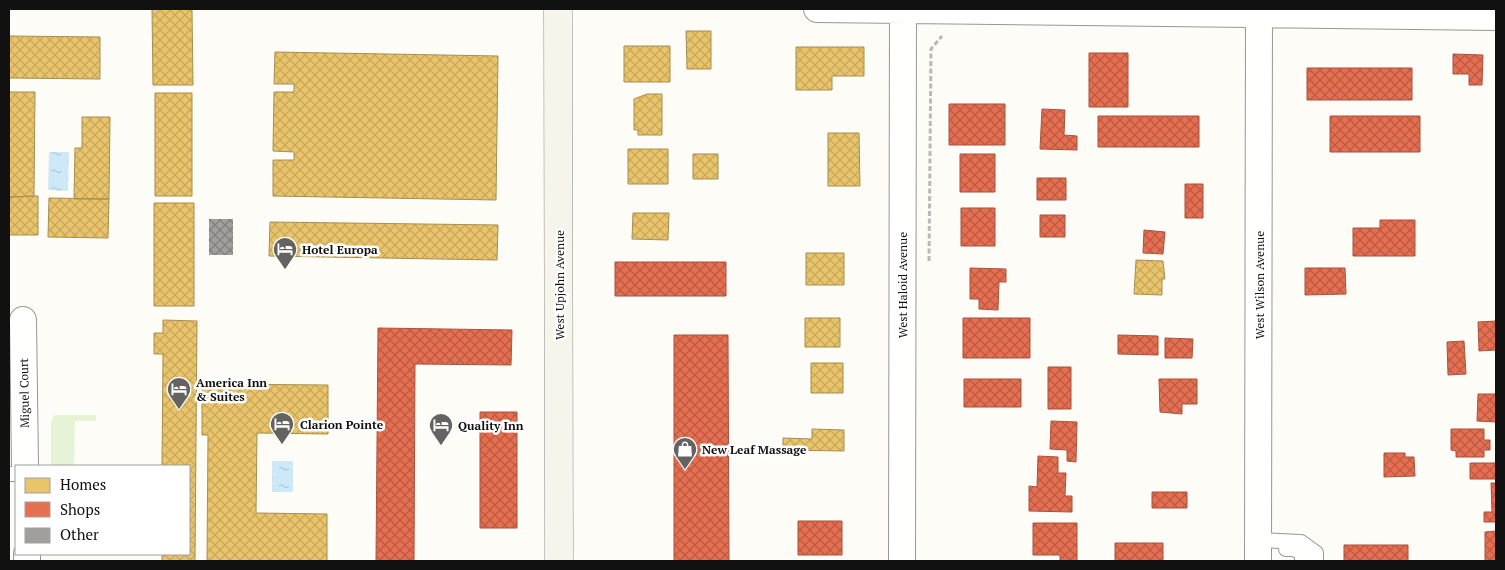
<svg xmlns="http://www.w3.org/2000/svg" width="1505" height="570" font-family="'PT Serif',serif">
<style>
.grass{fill:#e7f3d7}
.water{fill:url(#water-ripples)}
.homes{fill:url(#homes-cross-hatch);stroke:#a88e4f}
.shops{fill:url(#shops-cross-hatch);stroke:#a7533e}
.building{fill:url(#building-cross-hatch)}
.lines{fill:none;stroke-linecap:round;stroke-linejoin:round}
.service-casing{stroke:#979795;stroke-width:16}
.minor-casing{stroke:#979795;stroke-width:28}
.secondary-casing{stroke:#8e8d8b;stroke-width:29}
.path{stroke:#b9b9b8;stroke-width:3;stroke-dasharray:5 2.5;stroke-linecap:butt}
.service{stroke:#fffffe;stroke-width:14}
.minor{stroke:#fffffe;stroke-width:26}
.secondary{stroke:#f6f4eb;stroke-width:28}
.labels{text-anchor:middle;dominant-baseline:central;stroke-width:5;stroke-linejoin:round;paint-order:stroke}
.poi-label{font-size:12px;font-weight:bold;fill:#111;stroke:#fff;text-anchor:start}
.street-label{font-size:12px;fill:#111;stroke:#fff}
</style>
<defs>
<pattern id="water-ripples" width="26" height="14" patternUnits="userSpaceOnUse" patternTransform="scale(1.25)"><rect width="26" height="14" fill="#cde8f7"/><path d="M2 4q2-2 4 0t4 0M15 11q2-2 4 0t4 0" fill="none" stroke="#afc6d3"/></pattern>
<pattern id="homes-cross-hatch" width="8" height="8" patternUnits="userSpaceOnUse" patternTransform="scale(1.25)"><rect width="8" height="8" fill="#e9c46a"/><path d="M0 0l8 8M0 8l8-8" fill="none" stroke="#c7a75b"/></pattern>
<pattern id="shops-cross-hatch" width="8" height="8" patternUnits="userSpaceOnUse" patternTransform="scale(1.25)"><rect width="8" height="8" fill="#e76f51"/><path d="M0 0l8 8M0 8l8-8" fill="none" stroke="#ba5a42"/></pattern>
<pattern id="building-cross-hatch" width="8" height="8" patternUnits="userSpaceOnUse" patternTransform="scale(1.25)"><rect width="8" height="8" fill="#a19f9c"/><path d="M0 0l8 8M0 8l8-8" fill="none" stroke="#82807e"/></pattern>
</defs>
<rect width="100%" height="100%" fill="#fdfcf7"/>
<path class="grass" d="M54 415H96V421H75L74 466H51V422Z"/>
<path class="water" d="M49 152H69L68 191 48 190Z
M272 461H293V492H272Z"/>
<path class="homes" d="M152 9H192L193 85H153Z
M686 31H711V69H687Z
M9 36 100 37V79L9 78Z
M624 46H670V82H624Z
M796 47H864V76H832V90H796Z
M275 52 498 56 496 200 273 196V160H294V152L273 151 274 92H294V84H274Z
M9 92H35L34 196 9 197Z
M155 93H192V196H155Z
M647 94H662V135H638V130H634V99Z
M82 117H110L109 199H74L75 148H82Z
M828 133H859L860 186H828Z
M628 149H668V184H628Z
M693 154H718V179H693Z
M38 196V235H9V197Z
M49 198 109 199 108 238 48 237Z
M154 203H194V306H154Z
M633 213H669L668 240 632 239Z
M270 222 498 225 497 260 269 256Z
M806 253H844V285H806Z
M1136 260 1163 261 1165 279H1162V295L1134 294Z
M805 318H840V347H805Z
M163 320 197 321 195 561H162V554H189V466H162L163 354H154V333H163Z
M811 363H843V393H811Z
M202 384 328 385V434L257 433 256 513 327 514V561H207L208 435H202Z
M812 429 844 430V451L783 450V438L812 439Z"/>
<path class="shops" d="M1089 53H1128V107H1089Z
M1453 54 1483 55 1482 85H1469V74H1453Z
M1307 68H1412V100H1307Z
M949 104H1005V145H949Z
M1042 109 1065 110 1064 135 1077 136V150L1040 149Z
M1098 116H1199V147H1098Z
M1330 116H1420V152H1330Z
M960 154H995V192H960Z
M1037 178H1066V200H1037Z
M1185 184H1203V218H1185Z
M961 208H995V246H961Z
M1040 215H1065V237H1040Z
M1380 220H1415V256H1353V228H1380Z
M1144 230 1165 232 1163 254 1143 253Z
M615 262H726V296H615Z
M970 268 1006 269V282H999L998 310 979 309V299H970Z
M1305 268H1345L1346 294 1305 295Z
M963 318H1030V358H963Z
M1496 321V350L1479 351 1478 322Z
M378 328 512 330 511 365 415 364 414 561H376Z
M674 335H728L729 561H674Z
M1118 335 1158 336V355L1118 354Z
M1165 338 1193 339 1192 358H1165Z
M1464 341 1466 374 1448 375 1447 342Z
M1048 367H1071V409H1048Z
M964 379H1021V407H964Z
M1159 379H1197V404H1182V414L1160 412Z
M1478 394H1496V422L1477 421Z
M480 412H517V528H480Z
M1051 421 1077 422 1076 462 1067 461V450L1050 449Z
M1451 429H1484V440H1490V450H1484V457H1456V451L1451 450Z
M1384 453H1405V457H1414L1415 476 1384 477Z
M1038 456 1058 457V473H1066L1065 496H1072V512L1029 511V486L1037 487Z
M1470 463H1496V479H1470Z
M1491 483H1496V522H1484V512H1492Z
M1152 492H1187V508H1152Z
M798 521H842V555H798Z
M1033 523H1077V561H1060V555H1033Z
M1496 531V561H1485V532Z
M1115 543H1163V561H1115Z
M1344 545H1408V561H1344Z"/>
<path class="building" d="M209 219H233V255H209Z"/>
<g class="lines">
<g class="service-casing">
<path id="service" d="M9 474H16
M1259 540 1301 542 1316 553V561
M1286 549H1294L1302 553V561"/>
</g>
<g class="minor-casing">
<path id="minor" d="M817 9 1496 17
M23 320 25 466
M27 554V561
M902 561 903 9
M1258 561 1259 9"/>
</g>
<g class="secondary-casing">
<path id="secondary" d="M558 9 559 561"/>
</g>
<path class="path" d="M929 261 931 49 942 36"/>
<use href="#service" class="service"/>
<use href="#minor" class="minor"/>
<use href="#secondary" class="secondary"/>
</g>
<defs>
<g id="hotel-pin" transform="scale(1.25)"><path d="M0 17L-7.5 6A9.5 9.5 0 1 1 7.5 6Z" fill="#646362" stroke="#fff"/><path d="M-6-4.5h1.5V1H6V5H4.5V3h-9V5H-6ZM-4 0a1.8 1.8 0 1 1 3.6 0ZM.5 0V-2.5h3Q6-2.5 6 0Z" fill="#fff"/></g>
<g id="shop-pin" transform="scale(1.25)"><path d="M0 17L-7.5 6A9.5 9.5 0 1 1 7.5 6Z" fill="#646362" stroke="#fff"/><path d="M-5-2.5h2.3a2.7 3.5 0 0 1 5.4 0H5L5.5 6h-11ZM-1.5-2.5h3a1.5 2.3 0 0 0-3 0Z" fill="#fff"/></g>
</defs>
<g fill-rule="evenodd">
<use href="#hotel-pin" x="285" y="249"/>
<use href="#hotel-pin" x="179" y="389"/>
<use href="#hotel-pin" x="282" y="424"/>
<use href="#hotel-pin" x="441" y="425"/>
<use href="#shop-pin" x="685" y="449"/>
</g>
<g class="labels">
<g class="poi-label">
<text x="302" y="249">Hotel Europa</text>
<text x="196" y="382">America Inn<tspan x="196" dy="14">&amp; Suites</tspan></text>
<text x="300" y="424">Clarion Pointe</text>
<text x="458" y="425">Quality Inn</text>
<text x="702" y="449">New Leaf Massage</text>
</g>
<g class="street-label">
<text transform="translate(559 285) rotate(-90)">West Upjohn Avenue</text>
<text transform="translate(902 285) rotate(-90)">West Haloid Avenue</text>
<text transform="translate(1259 285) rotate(-90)">West Wilson Avenue</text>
<text transform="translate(24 393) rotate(-91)">Miguel Court</text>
</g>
</g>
<rect width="1505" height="570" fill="none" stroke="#111111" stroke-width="20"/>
<rect x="15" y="465" width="175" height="90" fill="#ffffff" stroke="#a0a0a0"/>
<rect x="25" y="478" width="25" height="15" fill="#e9c46a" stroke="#a0a0a0"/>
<text x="60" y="490" font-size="15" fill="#111111">Homes</text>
<rect x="25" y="502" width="25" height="15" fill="#e76f51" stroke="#a0a0a0"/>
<text x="60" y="515" font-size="15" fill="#111111">Shops</text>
<rect x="25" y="528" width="25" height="15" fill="#a19f9c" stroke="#a0a0a0"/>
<text x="60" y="540" font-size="15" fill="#111111">Other</text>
</svg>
